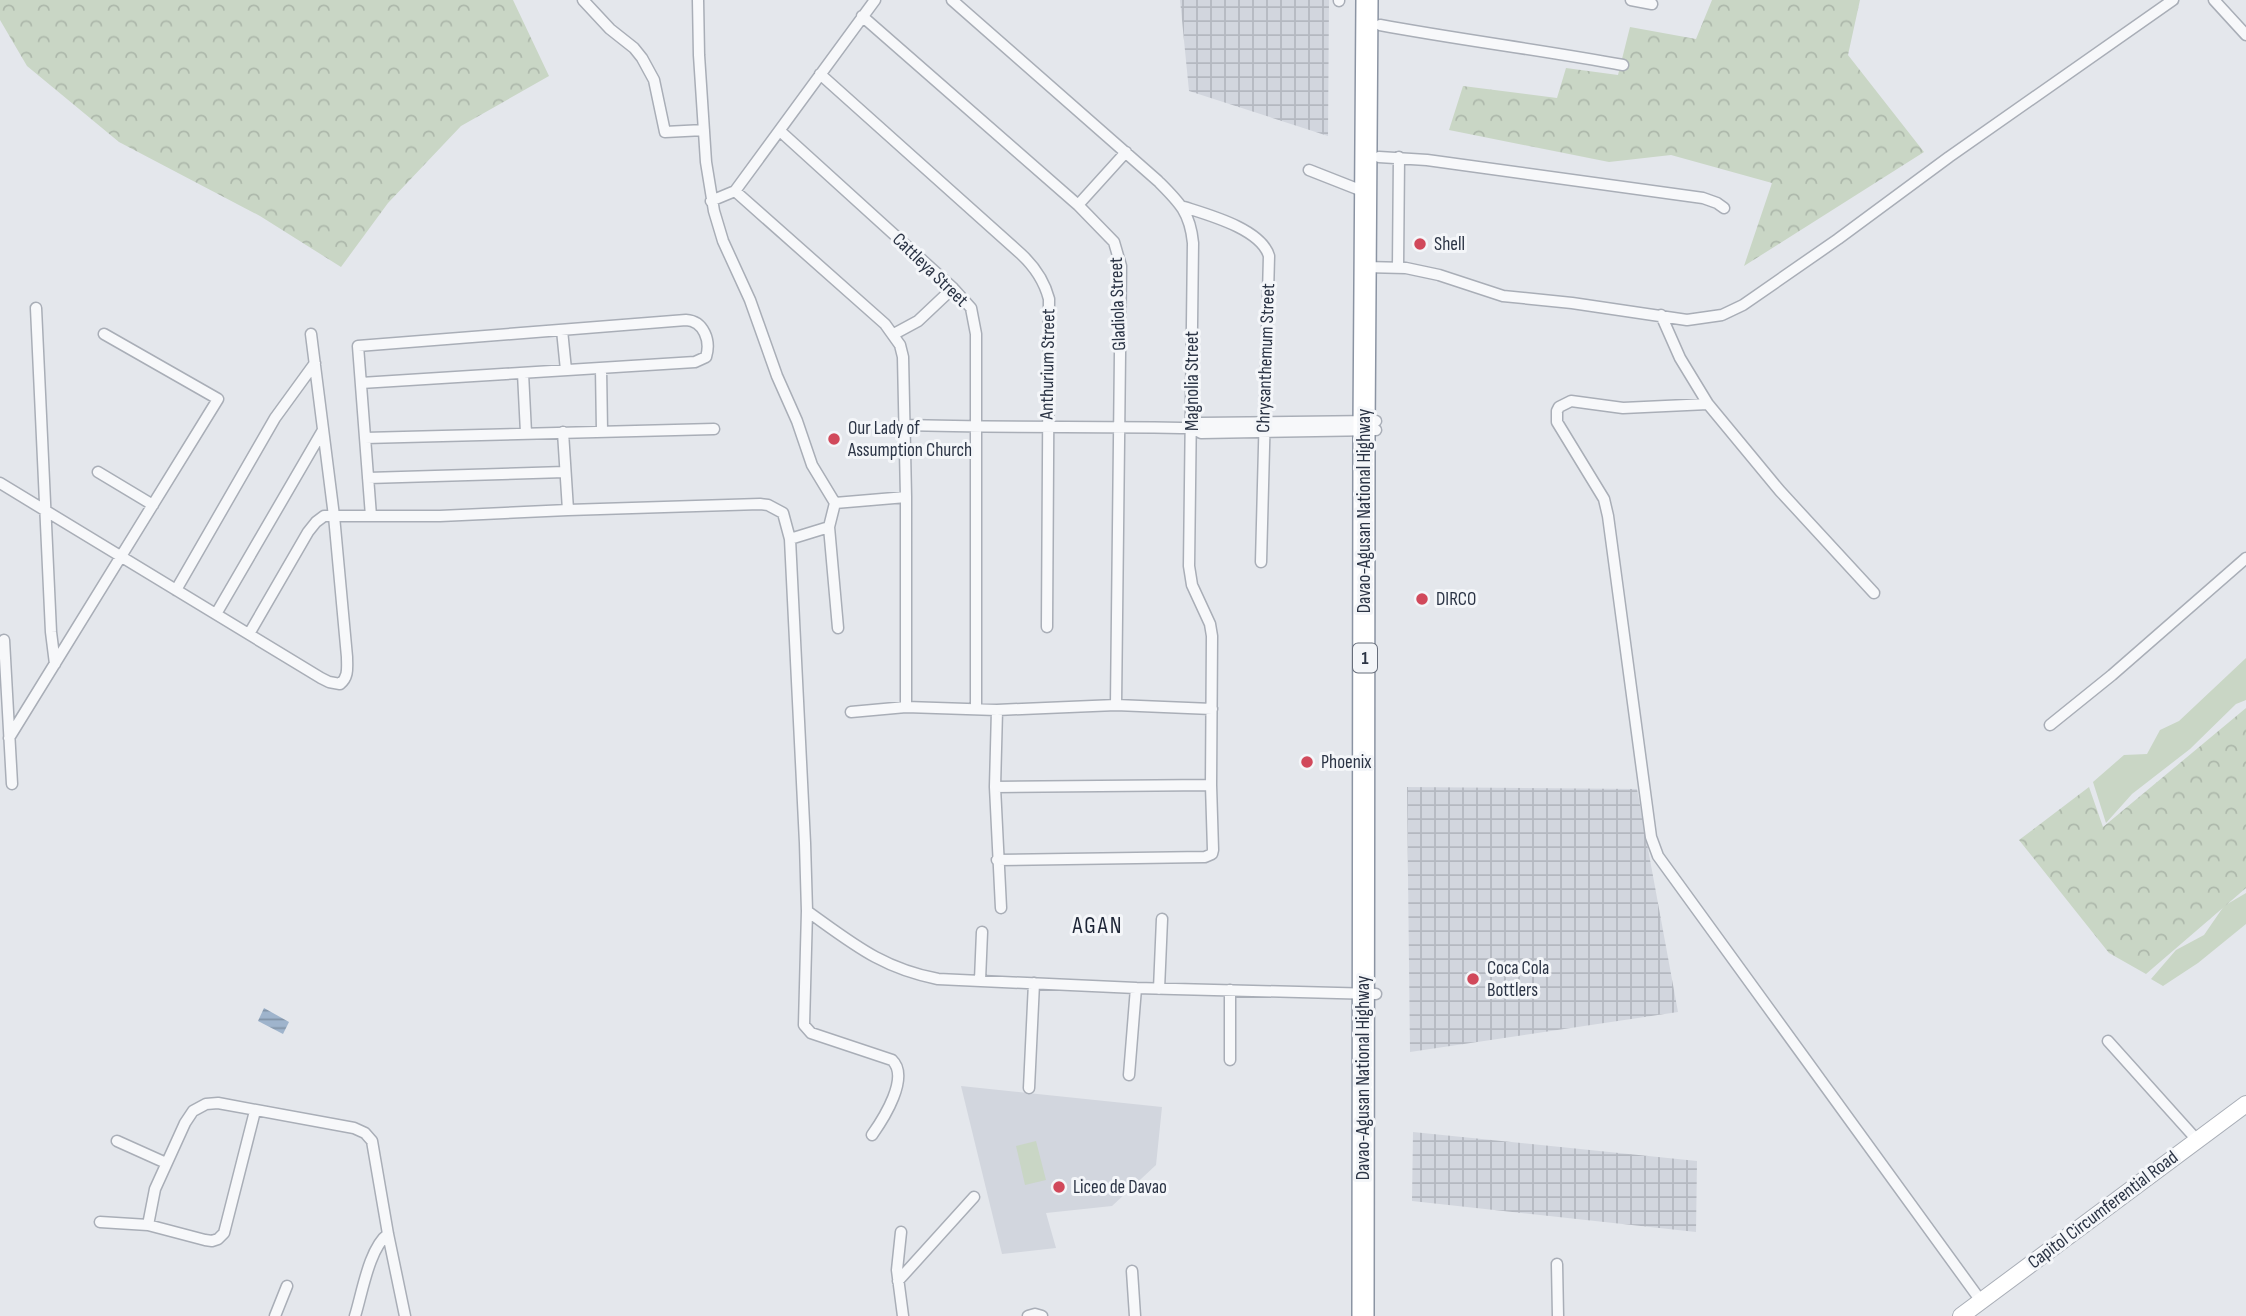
<svg xmlns="http://www.w3.org/2000/svg" width="2246" height="1316" font-family="'Sofia Sans Condensed',sans-serif">
<style>
.built{fill:#d2d6de}
.industrial{fill:url(#industrial-grid)}
.grass{fill:#c9d6c5}
.forest{fill:url(#forest-crowns)}
.water{fill:url(#water-rules)}
.lines{fill:none;stroke-linecap:round;stroke-linejoin:round}
.street-casing{stroke:#a9aeb7;stroke-width:13}
.secondary-casing{stroke:#a9aeb7;stroke-width:18}
.highway-casing{stroke:#8b94a3;stroke-width:24}
.street{stroke:#f7f8fa;stroke-width:10}
.secondary{stroke:#fff;stroke-width:16}
.highway{stroke:#fff;stroke-width:21}
.poi-dot{fill:#d1495b;stroke:#f4f6f9;stroke-width:2.5}
.labels{text-anchor:middle;dominant-baseline:central;stroke-width:6;stroke-linejoin:round;paint-order:stroke}
.shield{fill:#f4f6f9;stroke:#676e7b;stroke-width:2}
.shield-label{font-size:18px;font-weight:bold;fill:#2b3445}
.poi-label{font-size:19px;fill:#2b3445;stroke:#f4f6f9;text-anchor:start}
.street-label{font-size:19px;fill:#2b3445;stroke:#f4f6f9}
.quarter-label{font-size:23px;letter-spacing:2px;fill:#1d2536;stroke:#f4f6f9}
</style>
<defs>
<pattern id="industrial-grid" width="8" height="8" patternUnits="userSpaceOnUse" patternTransform="scale(1.75)"><rect width="8" height="8" fill="#d2d6de"/><path d="M0 4h8M4 0v8" fill="none" stroke="#b4b8c0"/></pattern>
<pattern id="forest-crowns" width="20" height="18" patternUnits="userSpaceOnUse" patternTransform="scale(1.75)"><rect width="20" height="18" fill="#c9d6c5"/><path d="M2 6a3 3 0 1 1 6 0M12 15a3 3 0 1 1 6 0" fill="none" stroke="#adb8ab"/></pattern>
<pattern id="water-rules" width="6" height="5" patternUnits="userSpaceOnUse" patternTransform="scale(1.75)"><rect width="6" height="5" fill="#9fb4cc"/><path d="M0 2.5h6" fill="none" stroke="#8293a7"/></pattern>
</defs>
<rect width="100%" height="100%" fill="#e4e7ec"/>
<path class="built" d="M961 1086 1162 1107 1156 1165 1112 1206 1046 1213 1056 1248 1002 1254Z"/>
<path class="industrial" d="M1180 0H1329L1328 136 1189 91Z
M1407 787 1637 789 1678 1012 1410 1052Z
M1413 1132 1697 1161 1696 1232 1412 1201Z"/>
<path class="grass" d="M2246 658V700L2236 704 2190 749 2132 794 2106 823 2093 782 2124 755 2147 754 2160 730 2179 721Z
M2246 893V924L2198 963 2163 986 2151 979 2176 950 2204 935 2224 906Z
M1036 1141 1046 1180 1025 1185 1016 1146Z"/>
<path class="forest" d="M0 0H513L549 76 461 126 388 203 341 267 260 216 119 142 27 66 0 20Z
M1712 0H1860L1848 55 1924 152 1744 266 1772 183 1671 155 1609 162 1449 130 1463 86 1557 98 1566 68 1618 75 1630 27 1696 39Z
M2246 708V888L2146 974 2109 953 2019 840 2089 787 2103 827Z"/>
<path class="water" d="M264 1008 289 1022 283 1034 258 1021Z"/>
<g class="lines">
<g class="street-casing">
<path id="street" d="M583 0 610 29 634 48 642 58 654 80 665 132 704 130
M698 0 699 55 706 162 714 211 723 241 750 300 777 376 797 421 812 465 835 503 829 527 790 539
M952 0 1158 181C1179 202 1190 212 1193 243L1189 566 1192 585 1210 624 1212 636 1211 785 1213 850 1212 854 1205 857 997 860
M1631 0 1652 4
M2214 0 2246 35
M1339 1V0
M862 16 1078 205 1114 242 1121 266 1116 705
M1380 25C1461 40 1542 50 1623 65
M820 74 1021 254C1035 267 1044 280 1049 299L1047 627
M780 131 953 288 971 308 976 334V709
M1379 157 1427 160 1703 198 1717 203 1724 208
M1309 170 1365 192
M735 191 885 324 900 345 903 357 906 497V707
M711 201 735 191 875 0
M1078 205 1126 152
M1184 207C1209 215 1261 229 1269 256L1261 562
M1365 267 1406 268 1439 275 1503 296 1572 303 1687 320 1722 315 1743 305 1838 239 1949 157 2173 0
M1398 267 1399 157
M36 308 51 632 55 664
M1661 315 1680 358 1708 404
M562 330 566 370
M894 334 918 321 953 288
M601 368 602 431
M523 373 526 433
M361 383 695 362 706 357C711 341 704 321 686 320L358 346C362 403 367 459 371 516
M905 425C1001 428 1096 426 1192 428L1201 423 1376 421
M1192 428 1201 433 1376 430
M563 432 568 510
M365 438 714 429
M98 472 153 505
M368 478 565 472
M0 483 321 678 329 682 340 684C349 677 347 667 347 657L334 516 311 334
M835 503 906 497
M829 527 838 628
M176 590 275 418 315 363
M1874 593 1780 491 1708 404 1623 408 1571 401 1559 407 1557 411V422L1604 499 1608 516 1651 837 1658 856 1981 1301
M216 614 323 430
M249 634 308 532 316 522 324 516H440L568 510 760 504 768 505 783 513 790 539 805 843 807 911 804 1025 811 1033 892 1060C910 1077 884 1118 872 1135
M4 640 12 784
M997 710 995 787 1001 908
M851 712 906 707 997 710 1116 705 1212 709
M2050 725 2112 675 2246 558
M9 738 218 399 104 334
M995 787 1211 785
M807 911C852 943 881 968 938 979L1136 988 1376 994
M980 980 982 932
M1159 989 1162 919
M1230 990V1060
M2108 1041 2197 1140
M1129 1075 1136 988
M1029 1088 1034 983
M117 1141 166 1163
M100 1222 148 1225 205 1240 212 1241 218 1239 224 1233 255 1111
M148 1225 155 1189 185 1123 193 1111 206 1104 218 1103 354 1128 365 1133 372 1141 388 1234 405 1316
M901 1232 897 1270 903 1316
M1557 1264 1558 1316
M1132 1271 1135 1316
M898 1281 974 1197
M275 1316 287 1286
M355 1316C362 1294 369 1248 388 1234
M1028 1316 1035 1314 1042 1316"/>
</g>
<g class="secondary-casing">
<path id="secondary" d="M1961 1316 2246 1104"/>
</g>
<g class="highway-casing">
<path id="highway" d="M1363 1316 1364 430 1367 0"/>
</g>
<use href="#street" class="street"/>
<use href="#secondary" class="secondary"/>
<use href="#highway" class="highway"/>
</g>
<g class="poi-dot">
<circle cx="1420" cy="244" r="7"/>
<circle cx="834" cy="439" r="7"/>
<circle cx="1422" cy="599" r="7"/>
<circle cx="1307" cy="762" r="7"/>
<circle cx="1473" cy="979" r="7"/>
<circle cx="1059" cy="1187" r="7"/>
</g>
<g class="labels">
<rect class="shield" x="1353" y="643.5" width="24" height="29" rx="5"/>
<g class="shield-label">
<text x="1365" y="658">1</text>
</g>
<g class="poi-label">
<text x="1434" y="244">Shell</text>
<text x="848" y="428">Our Lady of<tspan x="848" dy="22">Assumption Church</tspan></text>
<text x="1436" y="599">DIRCO</text>
<text x="1321" y="762">Phoenix</text>
<text x="1487" y="968">Coca Cola<tspan x="1487" dy="22">Bottlers</tspan></text>
<text x="1073" y="1187">Liceo de Davao</text>
</g>
<g class="street-label">
<text transform="translate(930 270) rotate(44)">Cattleya Street</text>
<text transform="translate(1118 304) rotate(-92)">Gladiola Street</text>
<text transform="translate(1266 358) rotate(-88)">Chrysanthemum Street</text>
<text transform="translate(1048 364) rotate(-89)">Anthurium Street</text>
<text transform="translate(1192 381) rotate(-90)">Magnolia Street</text>
<text transform="translate(1364 511) rotate(-90)">Davao-Agusan National Highway</text>
<text transform="translate(1363 1078) rotate(-90)">Davao-Agusan National Highway</text>
<text transform="translate(2103 1210) rotate(-37)">Capitol Circumferential Road</text>
</g>
<g class="quarter-label">
<text x="1098" y="926">AGAN</text>
</g>
</g>
</svg>
